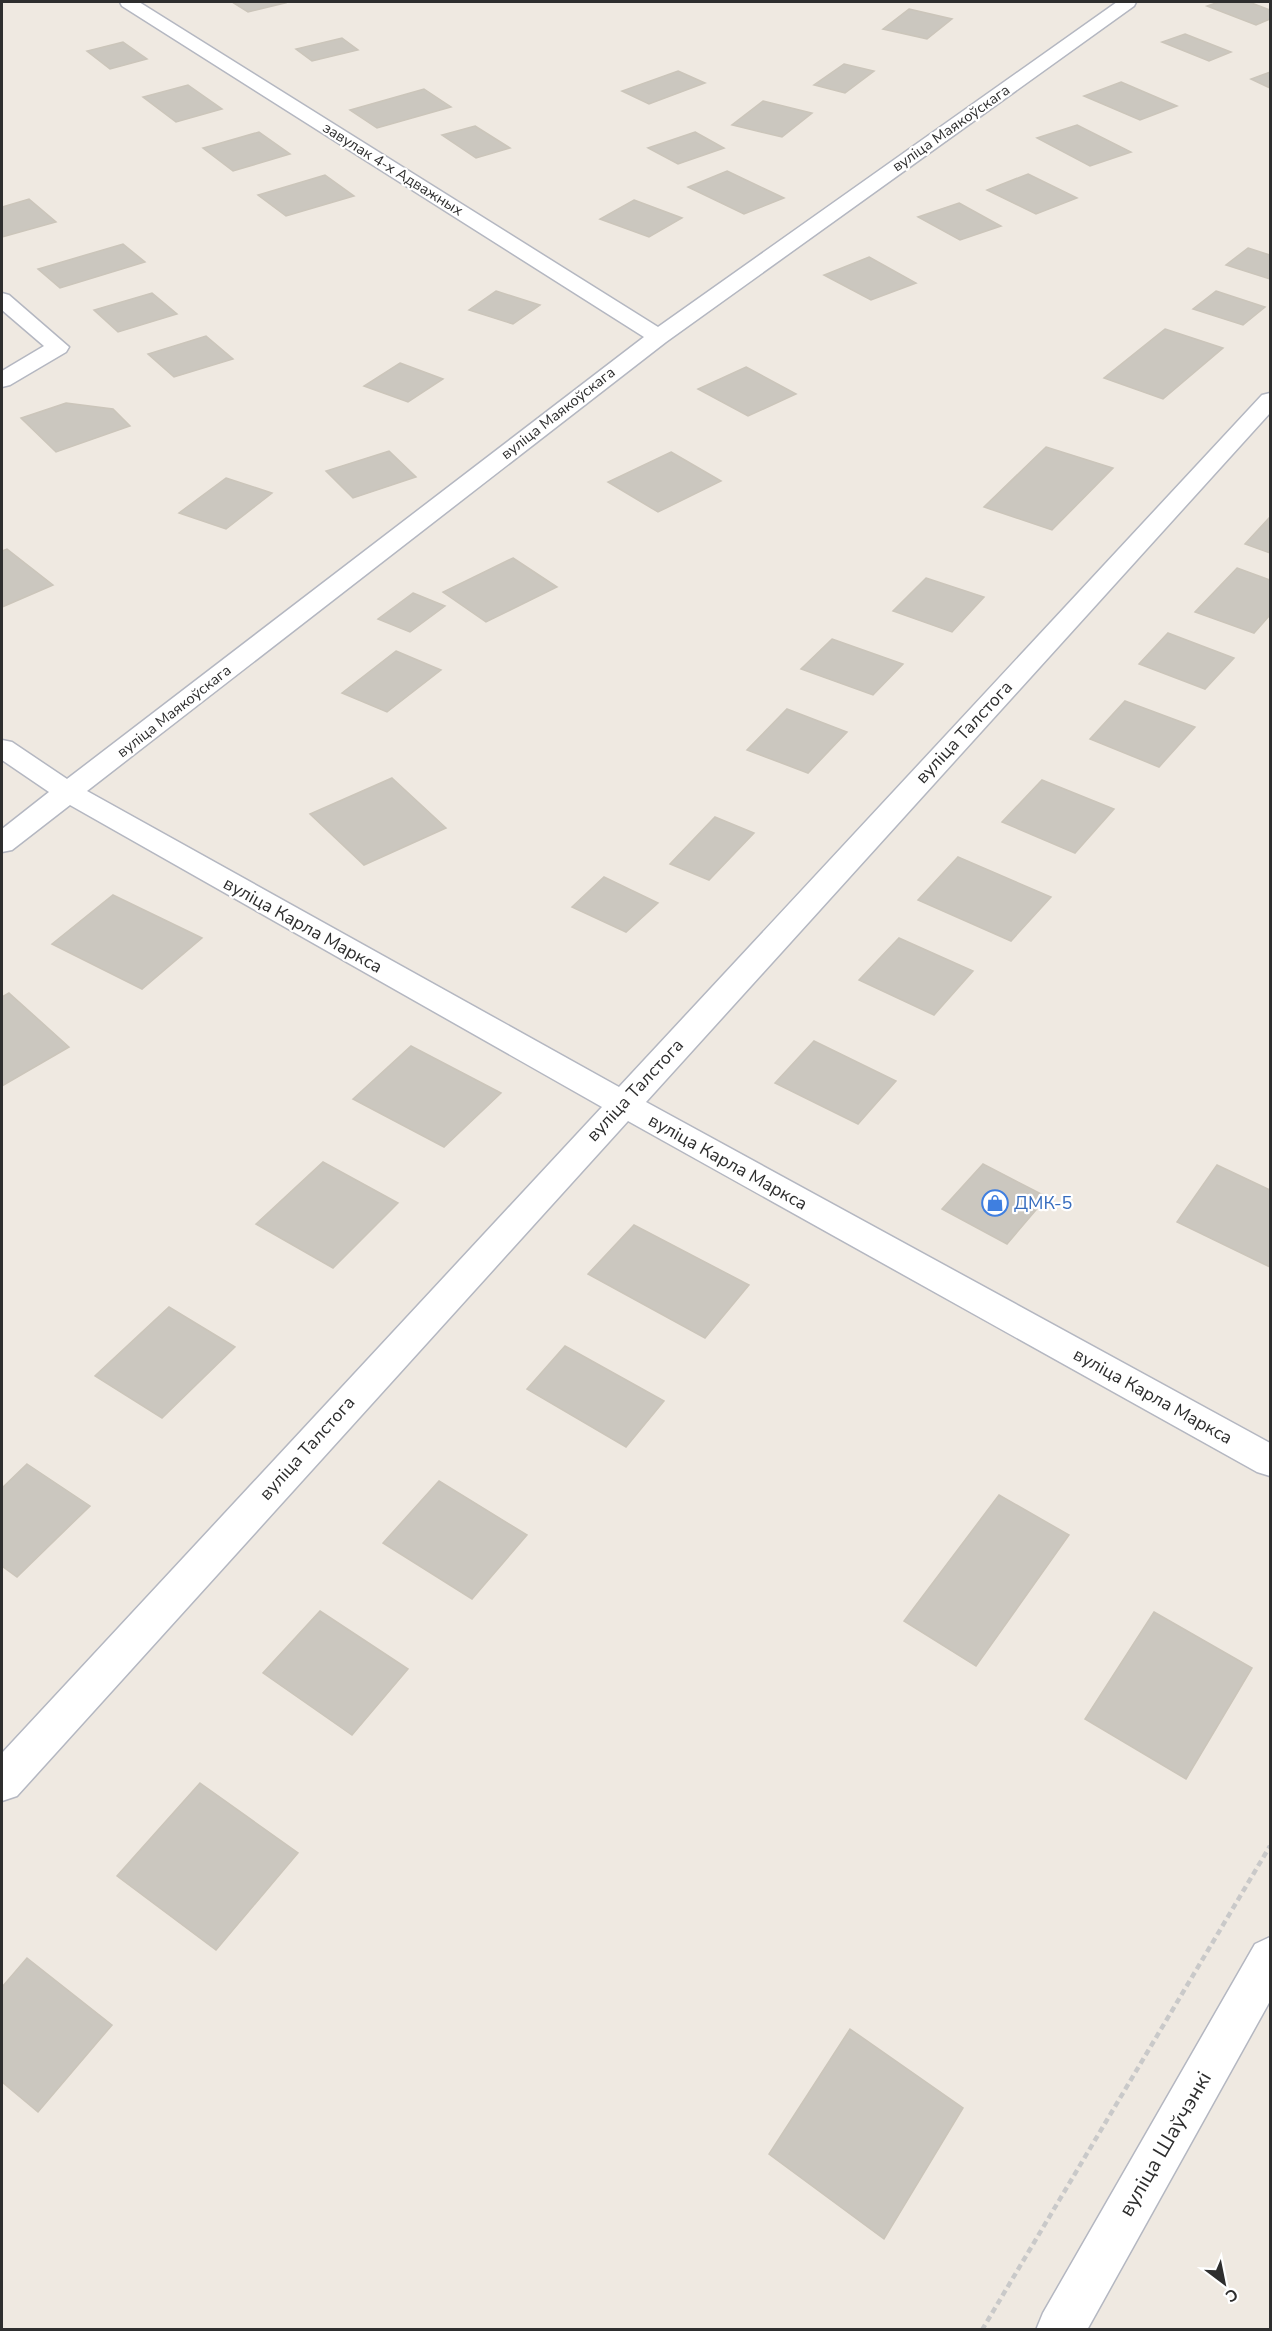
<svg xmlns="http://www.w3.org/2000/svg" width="1272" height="2331" font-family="'Nunito Sans',sans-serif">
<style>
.building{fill:#cbc7bf;stroke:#cbc5ba;stroke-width:1.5}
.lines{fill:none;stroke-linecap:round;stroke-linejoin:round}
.minor-casing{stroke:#b4b7c1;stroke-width:3}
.path{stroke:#c9c9c9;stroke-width:4.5;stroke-dasharray:6 4;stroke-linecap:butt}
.minor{fill:#fff;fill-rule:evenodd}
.labels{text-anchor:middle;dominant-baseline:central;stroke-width:4.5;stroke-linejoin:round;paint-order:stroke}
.far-street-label{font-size:15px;fill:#2e2e2e;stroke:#fff}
.street-label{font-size:18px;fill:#2e2e2e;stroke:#fff}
.shop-label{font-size:18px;fill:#366cbe;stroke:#fff;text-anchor:start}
.near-street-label{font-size:21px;fill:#2e2e2e;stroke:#fff}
</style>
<rect width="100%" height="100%" fill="#efe9e1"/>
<path class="building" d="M232 2H283L285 3 248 12Z
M1219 2H1249L1270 10V19L1256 25 1207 6Z
M909 9 952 19 927 39 883 29Z
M1185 34 1231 52 1209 61 1162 42Z
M342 38 358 50 312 61 296 49Z
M123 42 147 59 110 69 87 51Z
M844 64 874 71 845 93 814 85Z
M678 71 705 83 649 104 622 91Z
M1270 72V88L1251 79Z
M1121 82 1177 106 1140 120 1084 96Z
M188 85 222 109 176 122 143 97Z
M424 89 451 107 377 128 350 110Z
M763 101 812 113 782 137 732 125Z
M1077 125 1131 152 1090 166 1037 138Z
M475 126 510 148 476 158 442 135Z
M259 132 290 154 233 171 203 148Z
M695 132 724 148 678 164 648 148Z
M727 171 784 198 744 214 688 187Z
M1028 174 1077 198 1036 214 987 190Z
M325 175 354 196 286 216 258 195Z
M29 199 56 222 2 237V207Z
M634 200 682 218 649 237 600 219Z
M959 203 1001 226 960 240 918 217Z
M123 244 145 262 60 288 38 269Z
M1248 248 1270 255V279L1226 265Z
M869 257 916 283 871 300 824 275Z
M496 291 540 305 513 324 469 310Z
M1216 291 1265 307 1243 325 1193 309Z
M152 293 177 314 118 332 94 310Z
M1165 329 1223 348 1163 399 1104 378Z
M206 336 233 359 174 377 148 354Z
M400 363 443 379 408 402 364 386Z
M746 367 796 394 748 416 698 389Z
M66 403 113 409 130 426 56 452 21 418Z
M1046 447 1113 468 1052 530 984 507Z
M389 451 416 477 353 498 326 471Z
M671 452 721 481 658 512 608 482Z
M226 478 272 493 226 529 179 513Z
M1270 517V553L1245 544Z
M7 549 53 585 2 607V551Z
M513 558 557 587 486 622 443 592Z
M1237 568 1270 580V615L1254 633 1195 612Z
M926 578 984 597 952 632 893 611Z
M413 593 445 606 410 632 378 619Z
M1168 633 1234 658 1205 689 1139 664Z
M832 639 903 664 873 695 801 669Z
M396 651 441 670 387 712 342 693Z
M1125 701 1195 727 1159 767 1090 739Z
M787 709 847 732 808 773 747 750Z
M392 778 446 828 364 865 310 814Z
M1042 780 1114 809 1075 853 1002 822Z
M715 817 754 833 709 880 670 864Z
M958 857 1051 897 1011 941 918 900Z
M604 877 658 903 626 932 572 907Z
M113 895 202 938 142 989 52 944Z
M899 938 973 971 934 1015 859 980Z
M9 993 69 1047 2 1086V997Z
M814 1041 896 1081 858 1124 775 1083Z
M411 1046 501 1093 444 1147 353 1099Z
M323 1162 398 1203 333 1268 256 1224Z
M983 1164 1047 1197 1007 1244 942 1209Z
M1217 1165 1270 1190V1267L1177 1222Z
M634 1225 749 1285 705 1338 588 1274Z
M169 1307 235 1347 162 1418 95 1376Z
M565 1346 664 1401 626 1447 527 1389Z
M27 1464 90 1506 17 1577 2 1566V1488Z
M439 1481 527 1535 472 1599 383 1543Z
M999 1495 1069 1535 976 1666 904 1621Z
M320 1611 408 1669 352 1735 263 1673Z
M1154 1612 1252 1668 1186 1779 1085 1719Z
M200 1783 298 1853 216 1950 117 1876Z
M27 1958 112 2025 38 2112 2 2082V1987Z
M850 2029 963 2108 884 2239 769 2154Z"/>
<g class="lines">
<g class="minor-casing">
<path id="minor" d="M120 2H139L658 327 1117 2H1136L1134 6 666 342 87 791 619 1087 1262 395 1270 393V413L646 1102 1270 1443V1476L1257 1472 628 1121 17 1796 2 1801V1753L602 1107 70 805 12 850 2 852V829L49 792 2 760V740L12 742 67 779 644 337 122 6Z
M2 293 9 295 69 347 66 352 10 385 2 387V371L44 346 2 310Z
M1270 1937V2001L1087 2330H1036L1043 2313 1255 1944Z"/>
</g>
<path class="path" d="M982 2330 1270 1846"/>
<use href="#minor" class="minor"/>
</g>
<defs>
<g id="shop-ring" transform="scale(1.35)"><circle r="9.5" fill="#fff" stroke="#3f7fe0" stroke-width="1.5"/><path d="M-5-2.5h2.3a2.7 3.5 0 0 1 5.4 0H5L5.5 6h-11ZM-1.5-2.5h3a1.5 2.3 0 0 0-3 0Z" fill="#3f7fe0"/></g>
</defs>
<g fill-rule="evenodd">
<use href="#shop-ring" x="995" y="1203"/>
</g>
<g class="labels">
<g class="far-street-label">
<text transform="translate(951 128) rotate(-35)">вуліца Маякоўскага</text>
<text transform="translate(393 169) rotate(32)">завулак 4-х Адважных</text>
<text transform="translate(558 413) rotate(-38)">вуліца Маякоўскага</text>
<text transform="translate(174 711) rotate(-38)">вуліца Маякоўскага</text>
</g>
<g class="street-label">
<text transform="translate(964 732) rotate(-47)">вуліца Талстога</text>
<text transform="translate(303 925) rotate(29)">вуліца Карла Маркса</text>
<text transform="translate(635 1090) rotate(-47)">вуліца Талстога</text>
<text transform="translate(728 1162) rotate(29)">вуліца Карла Маркса</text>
<text transform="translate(1153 1396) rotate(29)">вуліца Карла Маркса</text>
<text transform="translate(307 1448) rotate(-48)">вуліца Талстога</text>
</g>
<g class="shop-label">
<text x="1014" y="1203">ДМК-5</text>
</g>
<g class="near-street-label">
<text transform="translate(1165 2144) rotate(-60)">вуліца Шаўчэнкі</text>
</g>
</g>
<rect width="1272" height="2331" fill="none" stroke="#2e2e2e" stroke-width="6"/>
<g transform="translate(1224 2283) rotate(148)" stroke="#ffffff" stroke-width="4.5" paint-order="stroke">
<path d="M0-4.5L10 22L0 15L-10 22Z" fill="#2e2e2e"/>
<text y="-9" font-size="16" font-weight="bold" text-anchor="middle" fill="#2e2e2e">С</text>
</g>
</svg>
